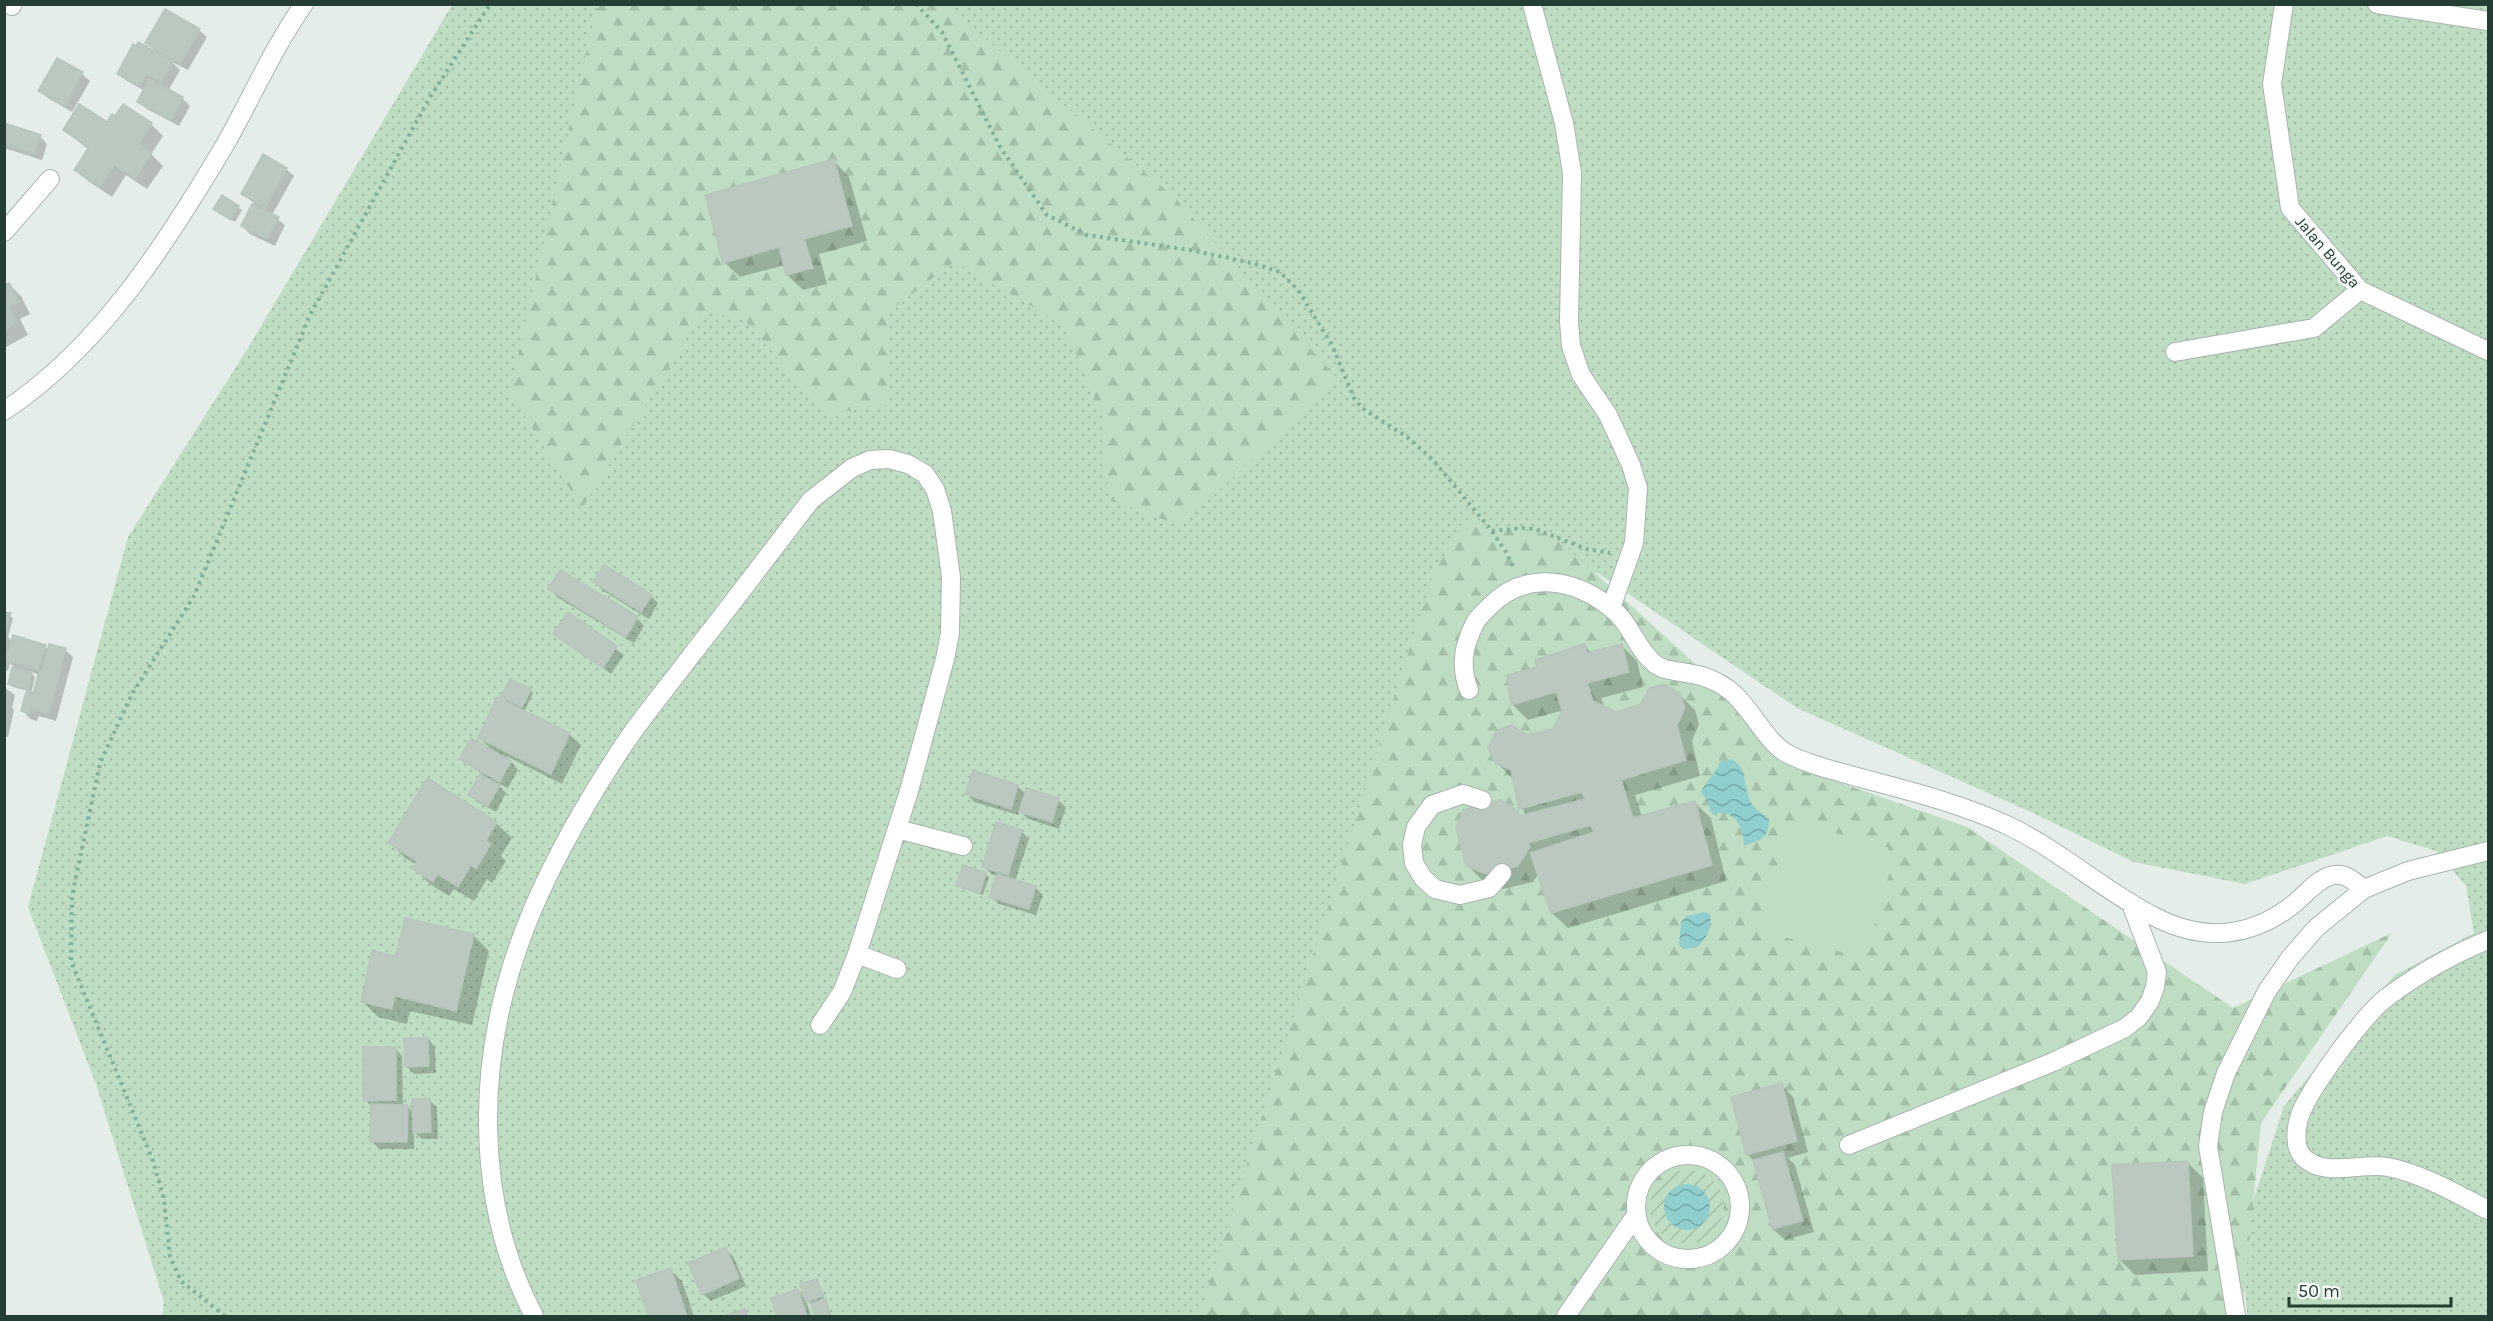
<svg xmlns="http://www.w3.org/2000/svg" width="2493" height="1321" font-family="Karla,sans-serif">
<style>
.grass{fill:url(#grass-dots)}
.forest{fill:url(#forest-firs)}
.garden{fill:url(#garden-furrows)}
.pitch{fill:#bfddc2}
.water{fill:url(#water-waves)}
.shadow{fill:#0003;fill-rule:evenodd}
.building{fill:#bac8c0;stroke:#b7c6bd;stroke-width:1.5}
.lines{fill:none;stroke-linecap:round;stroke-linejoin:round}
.minor-casing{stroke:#a7b5ae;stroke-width:20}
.path{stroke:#86af9b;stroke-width:4;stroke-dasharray:3 4.5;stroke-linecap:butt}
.minor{stroke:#fff;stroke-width:18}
.labels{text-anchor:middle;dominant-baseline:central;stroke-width:5;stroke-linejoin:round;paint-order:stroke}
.street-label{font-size:16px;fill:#243e33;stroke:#f5f9f6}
</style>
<defs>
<pattern id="grass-dots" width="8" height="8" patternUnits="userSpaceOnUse" patternTransform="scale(1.5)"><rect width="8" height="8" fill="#bfddc2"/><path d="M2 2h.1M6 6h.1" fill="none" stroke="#a4bfa7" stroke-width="1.8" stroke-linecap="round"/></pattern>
<pattern id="forest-firs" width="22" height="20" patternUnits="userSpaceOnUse" patternTransform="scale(1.5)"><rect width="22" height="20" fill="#bfddc2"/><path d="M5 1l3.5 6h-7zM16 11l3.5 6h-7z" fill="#a4bfa7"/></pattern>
<pattern id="garden-furrows" width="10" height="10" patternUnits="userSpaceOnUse" patternTransform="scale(1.5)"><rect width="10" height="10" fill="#bfddc2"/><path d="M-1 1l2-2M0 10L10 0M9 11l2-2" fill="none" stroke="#a4bfa7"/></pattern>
<pattern id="water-waves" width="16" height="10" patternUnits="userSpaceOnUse" patternTransform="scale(1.5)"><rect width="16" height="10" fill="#90cfce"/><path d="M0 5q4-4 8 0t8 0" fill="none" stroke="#75a9a8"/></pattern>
</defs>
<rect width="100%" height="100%" fill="#e4ede8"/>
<path class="grass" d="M452 5H2488V1316H2247L2242 1235 2284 1106 2395 975 2474 933 2466 886 2436 851 2387 836 2245 884 2134 862 2033 813 1797 708 1599 574 1547 557 1228 1316H162L164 1302 97 1087 28 907 128 537 248 348Z"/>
<path class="forest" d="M601 4 945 5 1174 197 1338 379 1181 526 1110 500 1103 456 1105 423 1064 325 954 262 888 312V405L827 414 745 321 703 311 582 509 510 392 595 13Z
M1463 522 1553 535 1818 775 1967 827 2233 1008 2392 933 2261 1123 2242 1316H1199L1432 577Z"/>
<path class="garden" d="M1650 1207a37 37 0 1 1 74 0a37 37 0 1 1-74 0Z"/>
<path class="pitch" d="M1795 822 1887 847 1893 857 1884 895 1874 903 1878 913 1868 951 1861 957 1765 932 1760 925 1771 884 1780 877 1777 867 1785 829Z"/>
<path class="water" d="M1732 759C1748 770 1743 782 1749 798 1752 808 1761 812 1769 819 1769 840 1761 839 1744 846 1744 830 1736 811 1718 813L1716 816 1710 811 1708 802 1701 792C1706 780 1716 774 1720 762Z
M1704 912 1710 914C1713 927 1707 938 1697 947L1683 949 1679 945 1681 922 1687 916Z
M1664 1207a23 23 0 1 1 46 0a23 23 0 1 1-46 0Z"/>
<path class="shadow" d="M199 30 207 37 188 70 172 62 180 70 168 91 182 98 190 106 179 126 147 109 139 102 145 91 127 81 119 74 158 54 147 43Z
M57 60 82 74 90 81 72 112 48 98 40 91Z
M123 106 151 124 163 136 151 154 163 166 147 189 126 175 112 197 88 181 76 170 89 150 64 130 107 124 116 118Z
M4 124 40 136 47 144 42 160 4 148Z
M834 161 849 177 867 241 819 254 827 284 803 290 787 275 785 265 740 277 724 262Z
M286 169 294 176 272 215 285 225 275 246 250 234 242 226 254 203 243 194Z
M222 197 242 210 235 222 218 212Z
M9 284 21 296 30 314 20 319 28 335 4 348V286Z
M595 582 651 596 658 603 649 619 602 590Z
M550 589 637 618 644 626 634 643 557 597Z
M4 613 13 618 8 637 12 642 45 646 48 650H65L73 657 56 721 39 716 37 721 30 719 23 711 28 691 13 687 9 684 18 670 10 663 8 671 4 669ZM29 671 39 675 34 695 31 694 35 677Z
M568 615 624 655 611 674 555 633Z
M1621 645 1637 661 1643 687 1601 698 1605 708 1616 713 1679 694 1695 710 1699 724 1692 741 1700 776 1635 795 1642 817 1695 803 1711 818 1726 881 1568 928 1552 913 1539 873 1533 882 1503 889 1483 881 1467 865 1517 812 1522 817 1528 816 1521 808 1513 779 1497 763 1526 736 1554 731 1564 710 1528 720 1512 704 1539 668 1585 646 1592 653Z
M4 687 15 695 12 708 14 710 8 737 4 736Z
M530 690 533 693 524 712 569 734 581 745 562 784 506 756 518 770 508 788 495 782 506 793 496 812 478 802 470 794 482 774 461 759 493 751 479 738 510 705 503 697Z
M428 780 496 823 512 838 501 856 506 861 492 883 487 879 474 901 454 889 449 896 430 884 415 869 417 865 405 858 390 842Z
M1017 786 1026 794 1058 800 1066 807 1059 829 1028 819 1020 811 1018 815 974 802 967 794Z
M1021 831 1029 839 1015 881 1035 887 1043 895 1036 915 999 904 991 896 998 876 991 874 984 866Z
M985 874 989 877 983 895 962 888 958 885Z
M473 935 489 951 472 1025 410 1011 407 1024 378 1017 362 1001 397 958Z
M428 1039 435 1047 436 1073 414 1074 406 1066Z
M395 1048 402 1056 403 1106H407L414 1113 429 1100 437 1107 438 1139H422L414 1132V1149H379L372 1141 373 1108 365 1100Z
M1782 1085 1793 1097 1808 1152 1788 1158 1795 1165 1814 1232 1785 1240 1773 1229 1755 1162 1747 1154Z
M2187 1162 2203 1178 2208 1271 2135 1275 2119 1259Z
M725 1249 733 1256 746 1286 711 1301 703 1294Z
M670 1270 682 1281 694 1316H649L638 1281Z
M816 1281 819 1284 832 1316H817L812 1304 808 1301Z
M797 1291 805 1298 811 1316H779L773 1299Z"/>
<path class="building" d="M165 9 200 29 180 64 145 43Z
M138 42 173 61 162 82 146 74 140 86 117 74 133 44 136 46Z
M57 58 83 72 65 106 38 91Z
M149 79 183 97 171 120 137 102Z
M79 104 107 122 112 114 115 116 123 104 152 123 139 144 152 153 135 179 114 165 100 187 74 170 89 147 63 130Z
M4 123 41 135 34 154 4 144Z
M263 154 287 168 265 208 241 194Z
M834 159 852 226 804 239 813 268 786 275 779 247 723 263 705 195Z
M222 195 239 206 231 220 213 209Z
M252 204 279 217 267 239 241 226Z
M9 283 19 302 9 307 17 323 4 330V285Z
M604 565 652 595 641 612 593 582Z
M560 570 638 617 626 637 548 589Z
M4 612 11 613 5 634H4Z
M568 612 617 646 603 668 553 634Z
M13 635 46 645 38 670 5 660Z
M49 644 66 648 49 714 31 709 30 714 21 711 26 692 33 693 39 671H42Z
M1585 644 1587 653 1622 644 1629 672 1587 683 1593 701 1616 712 1641 704 1649 688 1664 684 1680 693 1685 708 1677 725 1686 760 1621 780 1633 818 1695 801 1712 865 1551 913 1530 853 1594 832 1591 825 1528 843 1530 847 1518 866 1486 874 1466 866 1456 828 1463 810 1501 800 1518 811 1519 816 1585 799 1582 792 1519 809 1511 770 1496 764 1488 748 1497 730 1512 725 1526 735 1553 729 1562 710 1556 692 1511 705 1507 675 1537 667 1535 660Z
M12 667 32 673 28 690 8 684Z
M510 679 531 689 522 707 501 697Z
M497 697 570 733 551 774 478 738Z
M471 738 511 761 500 782 459 759Z
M973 770 1018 785 1011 809 965 794Z
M480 774 500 785 488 806 468 795Z
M427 778 497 822 486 841 491 844 476 869 471 865 458 887 438 874 433 882 413 869 417 861 388 843Z
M1026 788 1059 798 1052 822 1019 812Z
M996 822 1022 830 1008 875 982 867Z
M963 865 986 873 980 893 956 885Z
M997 874 1036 886 1029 909 989 897Z
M405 918 474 934 456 1011 395 996 392 1009 361 1002 372 951 396 956Z
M404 1038H428L429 1066 405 1067Z
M363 1047H396V1100L363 1101Z
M1782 1083 1797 1141 1746 1155 1731 1097Z
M430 1098 431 1132 413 1133 412 1099Z
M371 1104 408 1105 407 1142H370Z
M1783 1152 1803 1221 1772 1229 1753 1160Z
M2188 1161 2193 1256 2118 1260 2112 1165Z
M726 1247 739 1278 702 1295 688 1263Z
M671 1268 687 1316H644L648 1315 636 1280Z
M817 1279 823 1296 806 1302 800 1284Z
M798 1289 807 1316H777L771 1298Z
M825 1298 831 1316H815L811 1304Z
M745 1309 747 1316H724Z"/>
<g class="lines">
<g class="minor-casing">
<path id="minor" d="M7 4 12 6
M1532 4 1564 123 1572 173 1569 321 1571 346 1581 375 1608 415 1631 465 1638 488 1634 543 1611 608
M2284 4 2272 84 2290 208 2360 290 2488 351
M2377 4 2488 21
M4 232 50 179
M2175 352 2314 328 2360 290
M4 411C101 347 168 241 226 143 252 97 273 48 304 4
M1469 690C1459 665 1464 644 1476 621 1480 615 1486 610 1491 605 1527 570 1575 579 1611 608 1631 623 1636 649 1655 664 1664 671 1677 671 1687 673 1701 675 1716 680 1728 689 1751 706 1765 742 1788 754 1814 767 1844 773 1872 781 1918 793 1966 806 2009 826 2061 851 2104 891 2155 917 2204 942 2252 938 2295 903 2306 894 2320 876 2335 875 2346 873 2356 883 2364 889
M1482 800 1463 794 1432 805 1416 827 1412 845 1414 863 1423 878 1435 889 1460 895 1489 888 1502 873
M897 829 963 846
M2488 940C2451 955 2418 974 2386 998 2363 1016 2310 1088 2300 1115 2296 1128 2293 1148 2304 1158 2325 1178 2363 1162 2388 1167 2423 1174 2457 1194 2488 1210
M857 954 897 969
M1849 1145 2053 1062 2125 1028 2139 1017 2150 1001 2155 987 2157 972 2131 904
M1636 1207a52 52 0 1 1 104 0a52 52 0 1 1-104 0Z
M534 1316C503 1257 489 1193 488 1126 486 984 545 865 621 749 642 717 667 688 690 657 731 605 771 552 811 500L852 468 870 460 889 459 908 464 925 474 935 489 942 511 951 577 950 633 945 659 909 791 857 954 842 992 820 1025
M1566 1316 1636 1215
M2236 1316 2208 1146 2213 1112 2226 1073 2267 991 2290 958 2316 928 2364 889 2408 871 2488 851"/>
</g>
<path class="path" d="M916 4 942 32 1000 147 1047 215 1087 235 1190 250 1252 263 1280 272 1298 290 1332 345 1354 398 1362 408 1407 437 1433 460 1492 531 1506 552 1514 569
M1492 531 1521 528 1535 529 1587 549 1610 553
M225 1316 181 1281 170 1257 164 1199 153 1161 71 961 72 896 100 763 132 694 194 596 310 315 429 99 490 4"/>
<use href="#minor" class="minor"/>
</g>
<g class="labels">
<g class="street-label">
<text transform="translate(2328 252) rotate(49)">Jalan Bunga</text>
</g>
</g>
<rect width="2493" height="1321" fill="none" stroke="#243e33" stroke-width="12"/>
<path d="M2289 1297v9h162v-9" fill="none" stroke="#243e33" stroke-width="3"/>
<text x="2298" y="1297" font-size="18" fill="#243e33" stroke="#f5f9f6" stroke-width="4.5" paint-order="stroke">50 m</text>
</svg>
